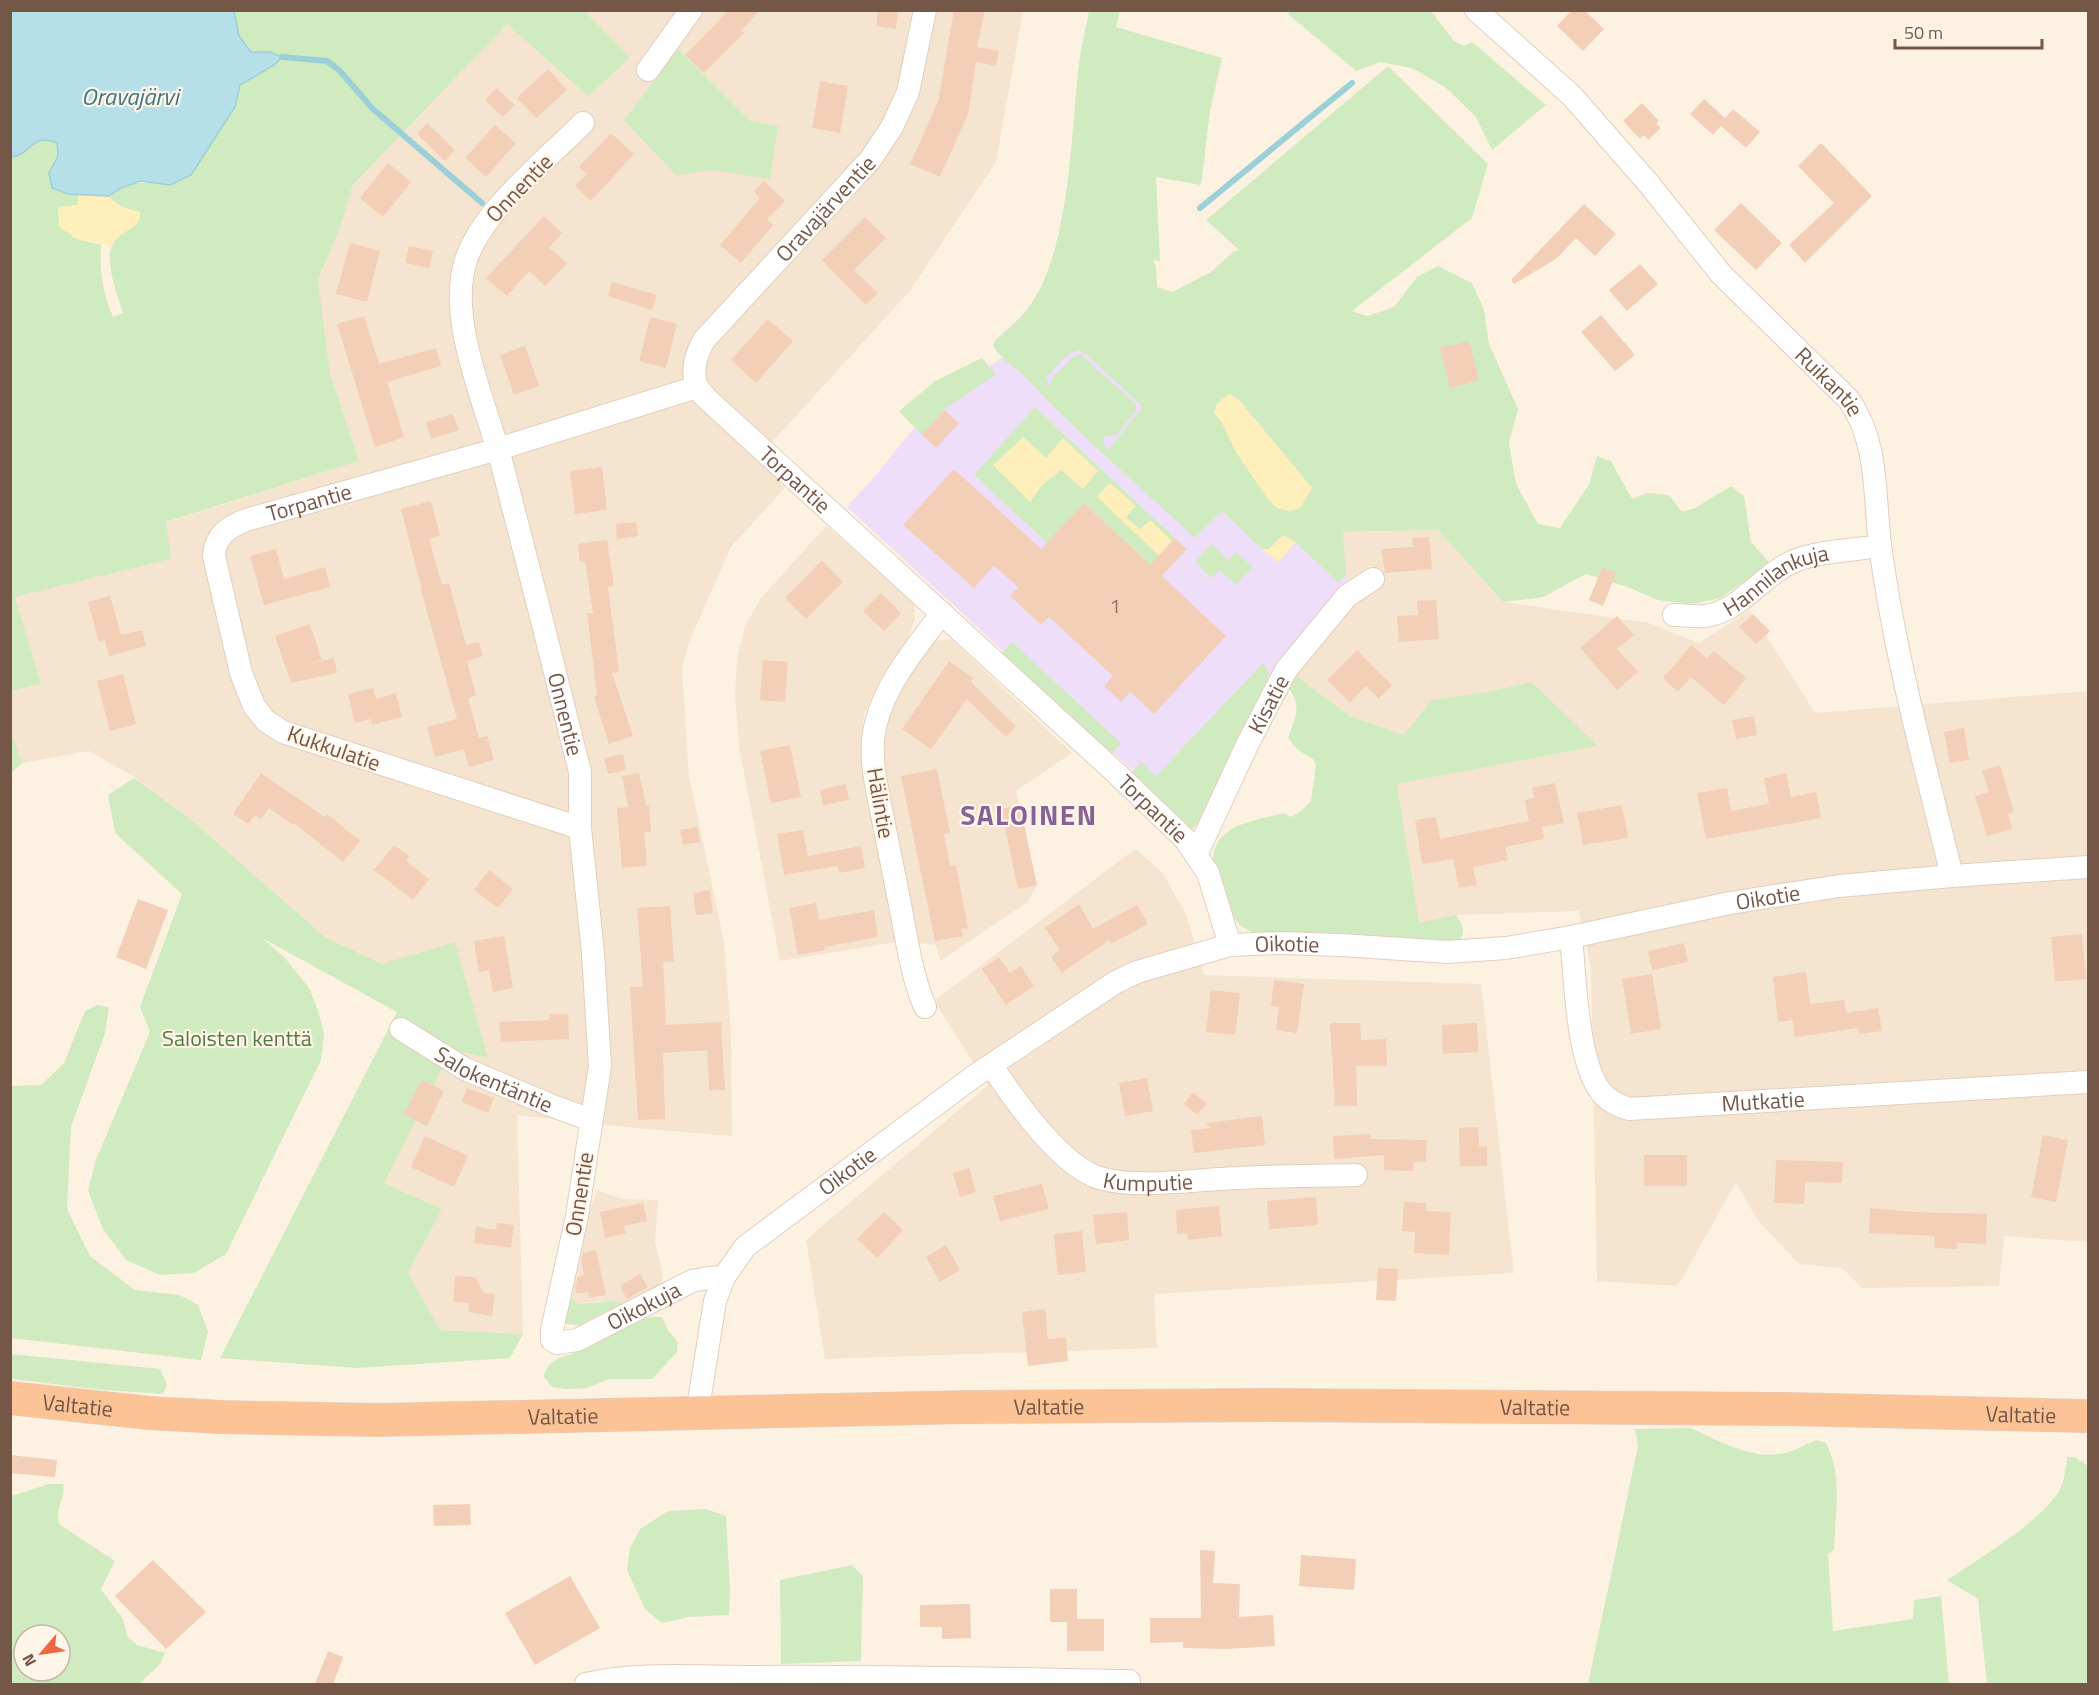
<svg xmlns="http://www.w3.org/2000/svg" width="2099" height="1695" font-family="'Titillium Web',sans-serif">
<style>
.residential{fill:#f5e4d0}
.education{fill:#efdef9;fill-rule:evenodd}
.green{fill:#d1ebc0;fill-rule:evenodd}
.sand{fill:#feefbb}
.water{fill:#b5e0e7;stroke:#9bd0d9;stroke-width:1.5}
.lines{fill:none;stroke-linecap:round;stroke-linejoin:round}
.stream{stroke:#9bd0d9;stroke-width:6}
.building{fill:#f3cfb8}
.minor-casing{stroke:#e2cebd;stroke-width:24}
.trunk-casing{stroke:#dbd3cf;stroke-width:34}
.minor{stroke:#fff;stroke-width:22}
.trunk{stroke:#fcc396;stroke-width:33}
.labels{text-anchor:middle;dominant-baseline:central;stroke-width:4.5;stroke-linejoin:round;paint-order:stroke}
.number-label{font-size:20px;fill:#947563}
.street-label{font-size:22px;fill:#755747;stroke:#fff6e9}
.park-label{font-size:22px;fill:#517c3f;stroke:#fff6e9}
.water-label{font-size:24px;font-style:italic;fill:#3d7783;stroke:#fff6e9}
.district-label{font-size:28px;font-weight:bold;letter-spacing:1.5px;fill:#866299;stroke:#fff6e9}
</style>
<rect width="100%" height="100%" fill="#fdf2e1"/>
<path class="residential" d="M585 11H1023L996 162 909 292 757 459 785 488 731 547 689 642 682 668 689 776 724 942 731 1031 732 1136 635 1128 517 1115 523 1334 440 1330 408 1273 442 1209 384 1183 452 1050 487 1058 382 964 325 937 187 816 134 777 89 751 22 763 11 732V691L41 684 14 597 171 559 165 523 359 461 330 373 318 280 340 228 353 185 507 23 630 58Z
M826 526 914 602 915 619 908 639 881 678 864 714 861 748 864 783 897 942 780 961 739 746 735 695 737 660 745 626 761 598Z
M1438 530 1503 602 1649 623 1699 643 1750 610 1815 713 2088 691V1242L2004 1236 1999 1286 1862 1288 1842 1268 1799 1264 1756 1218 1736 1182 1678 1286 1597 1281 1591 968 1579 911 1456 915 1419 924 1397 784 1598 746 1532 682 1487 692 1431 700 1404 735 1350 716 1295 675 1280 659 1347 583 1342 532Z
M951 639 1072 753 1016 791 1037 885 1028 902 940 961 936 945 919 943 884 779 882 748 886 722 915 660 935 641Z
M1135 849 1162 872 1186 914 1204 975 1481 984 1514 1273 1154 1294 1157 1348 825 1359 806 1240 988 1085 934 1001Z
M597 1190 622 1199 658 1200 655 1242 662 1270V1285L628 1305 599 1301 579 1304 571 1298 566 1279Z"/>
<path class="education" d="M1026 343 1203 347 1342 532 1347 583 1280 659 1230 760 1194 827 847 507 881 469 937 399ZM1035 407 1187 549 1133 606Z"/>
<path class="green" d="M1291 10 1431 11 1454 41 1464 46 1472 42 1546 105 1492 150 1476 117 1445 87 1412 68 1380 62 1356 71 1288 14Z
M234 11H585L630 58 588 96 507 24 353 185 340 228 318 280 330 373 359 461 166 522 171 559 15 597 41 684 11 691V157C33 155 30 132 57 143L58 156 49 173 68 194H79L78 205 58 207 72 237 101 244C100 274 102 289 113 317L123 313C117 295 102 255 115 240 121 233 131 228 138 223L140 212C127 209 117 207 109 196 133 180 142 181 170 185L235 107 240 85 274 65 281 58 270 52H252L239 36Z
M1089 11H1120L1116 27 1222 58 1210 111 1201 185 1156 177 1160 261 1153 260 1156 267 1157 287 1172 292 1211 272 1233 252 1239 250 1206 220 1388 66 1488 164 1472 218 1352 311 1367 316 1394 307 1417 277 1438 266 1472 283 1484 309 1489 344 1518 409 1509 443 1516 484 1538 524 1560 528 1589 484 1597 456 1611 461 1632 499 1647 493 1669 495 1682 512 1695 508 1731 486 1744 496 1751 542 1769 562 1763 569 1720 598 1692 604 1657 600 1633 589 1586 574 1543 597 1503 602 1438 530 1343 532 1346 575 1339 583 1296 543 1283 535 1269 549H1262L1222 511 1195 538C1138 485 1078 434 1025 377 1015 367 999 358 993 345L995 340C1007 330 1019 320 1028 308 1070 254 1071 132 1079 64 1081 46 1086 28 1089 11ZM1079 350 1087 355 1140 404 1142 408 1108 450 1103 442 1105 436H1115L1136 412V404L1081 355H1075L1052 378 1049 387 1046 377C1057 368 1064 353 1079 350ZM1229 394 1239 400 1311 488 1300 508 1290 511 1277 508 1268 498 1236 452 1221 421Z
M678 49 750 121 778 126 770 179 712 170 676 175 624 120Z
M982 358 996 374 944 410 922 435 899 411 935 381Z
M1035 407 1175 538 1163 551 1175 562 1161 576 1084 503 1047 543 974 475Z
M1212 544 1228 560 1236 552 1253 567 1236 585 1220 570 1211 578 1195 562Z
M1012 642 1121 743 1112 754 1003 657V652Z
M1263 663 1268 670 1269 680 1204 817 1191 830 1133 778V772L1141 762 1156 776Z
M1295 675 1350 716 1404 735 1431 700 1487 692 1532 682 1598 746 1397 784 1419 923 1456 915C1463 926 1466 930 1459 942L1253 933 1240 925 1234 918 1213 860C1215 823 1255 821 1284 813L1291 817 1301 811 1311 801 1316 765 1313 759 1298 750 1288 738C1295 715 1303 709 1288 687Z
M11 732 22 763 11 773H10Z
M134 778 187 816 325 937 382 964 455 942 488 1058 452 1050 384 1183 442 1209 408 1273 440 1330 523 1334 510 1358 357 1368 220 1358 397 1012 262 938 285 958 309 988 318 1010 324 1034 321 1060 226 1254 194 1273 160 1275 126 1260 103 1229 88 1191 95 1162 150 1032 140 1007 182 894 115 833 108 795Z
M97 1005 109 1007 105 1033 71 1127 67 1209 90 1256 135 1290 180 1295 198 1305 208 1332 201 1360 11 1338V1086L41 1085 64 1063 85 1011Z
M571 1298 579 1304 614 1301 628 1305 602 1313 580 1325 563 1324Z
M651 1317H662L668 1330 678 1342 677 1352 652 1379H609L587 1388 566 1389 552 1387 543 1376 549 1365 559 1358 572 1354 640 1320Z
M11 1354 160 1369 167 1385 163 1394 104 1390 11 1379Z
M1691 1428C1721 1442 1751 1460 1785 1453 1796 1451 1806 1444 1816 1440L1826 1443C1843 1475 1835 1516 1834 1550L1828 1554 1833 1631 1913 1619 1914 1600 1941 1596 1949 1684H1588L1638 1446 1635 1429Z
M2067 1457H2075L2088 1466V1684H1987L1978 1599 1947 1580C1977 1560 2049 1517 2062 1485 2065 1477 2066 1466 2067 1457Z
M49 1484H63C66 1499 55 1506 59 1524L115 1561 101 1589 123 1619 127 1636 137 1645 165 1653 160 1664 139 1684H11V1496ZM24 1635H60V1671H24Z
M706 1509 726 1516 730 1590 729 1615 689 1617 662 1623 645 1609 627 1570 630 1548 640 1529 668 1511Z
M852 1565 863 1576 861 1661 781 1664 780 1580Z"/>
<path class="sand" d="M79 194 109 196C117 207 127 209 140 212L138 223 116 239 111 247 79 240 59 227 58 207 77 205Z
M1229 394 1239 400 1312 488 1300 508 1290 511 1277 508 1267 498 1236 452 1221 421 1214 413 1217 404Z
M1023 437 1046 458 1063 438 1098 471 1083 489 1061 470 1042 485 1030 502 993 465Z
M1110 483 1136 506 1126 517 1140 529 1150 520 1172 541 1163 551 1175 562 1170 566 1097 497Z
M1283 535 1296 542 1278 562 1262 549H1269Z"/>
<path class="water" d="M11 10 234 11 239 36 251 52H270L282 57 274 65 240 85 235 107 191 175 170 185 141 181 121 188 109 196 68 194 52 188 49 173 58 156 57 143C30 132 33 155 11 157Z"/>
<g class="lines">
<path class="stream" d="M282 57 327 61 339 70 373 109 482 203
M1200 208 1352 83"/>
</g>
<path class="building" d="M729 10H760L741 31 744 33 704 73 685 55Z
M878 10H898L896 29 876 26Z
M954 10H985L977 47 999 51 996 66 976 62 968 114 940 177 910 164 938 102Z
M1572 10H1584L1604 29 1583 51 1557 26Z
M548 69 567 90 536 118 517 98Z
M820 81 848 86 840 133 812 128Z
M496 88 515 105 503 117 485 100Z
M1704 99 1725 118 1733 109 1760 132 1746 148 1721 126 1713 135 1690 114Z
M1642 103 1659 121 1656 124 1661 128 1648 140 1644 135 1640 139 1623 121Z
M427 123 455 150 445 161 417 134Z
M495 125 516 143 486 177 465 158Z
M611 133 634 154 591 201 575 186 587 174 579 167Z
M1821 143 1872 196 1805 263 1789 245 1834 203 1798 166Z
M388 163 411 182 383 217 360 198Z
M764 181 785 201 767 219 773 225 741 263 720 245 760 198 754 191Z
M1741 203 1782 243 1756 270 1714 230Z
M1584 204 1616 234 1595 256 1576 238 1556 259 1514 284 1511 280Z
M544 216 562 233 549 248 567 263 545 286 529 271 507 296 486 278Z
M865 217 886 238 854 270 878 293 866 305 822 260Z
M350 243 380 251 367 302 336 294Z
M409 246 433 251 429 268 405 263Z
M1640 264 1658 284 1627 311 1609 290Z
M612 282 657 295 652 310 608 296Z
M1601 315 1635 355 1615 371 1581 332Z
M364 316 379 364 436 348 441 366 387 382 404 437 375 447 337 324Z
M650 317 677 324 666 368 639 361Z
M768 319 793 341 756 383 731 360Z
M1469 341 1479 380 1450 388 1440 348Z
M525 346 539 386 514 395 500 355Z
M944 410 959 423 936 448 922 435Z
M453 414 459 430 431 439 426 422Z
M602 467 607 510 575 514 570 471Z
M954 469 1041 549 1084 503 1150 565 1175 538 1187 549 1162 576 1226 636 1154 714 1130 692 1121 702 1104 686 1113 676 1049 617 1041 625 1010 596 1018 587 994 566 974 588 903 525Z
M431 501 440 536 429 539 442 585 449 583 466 645 479 642 483 656 467 661 476 695 468 698 479 738 487 736 494 760 469 767 464 749 435 757 427 727 457 719 421 590H422L401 509Z
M636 522 638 536 617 539 616 524Z
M1429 537 1432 569 1385 573 1381 549 1413 547 1412 538Z
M607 540 614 586 608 587 619 672 612 673 633 736 609 744 594 697 597 696 587 613H593L585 561 580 562 578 544Z
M276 549 284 579 325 567 330 587 264 605 250 556Z
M822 560 843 582 806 619 785 598Z
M1602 567 1616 573 1603 606 1589 600Z
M881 593 901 613 884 631 863 611Z
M110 596 121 635 142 630 146 646 109 656 105 640 99 642 88 602Z
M1436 600 1439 639 1399 642 1397 616 1418 615 1417 601Z
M1753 614 1770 631 1756 644 1739 627Z
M1617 616 1634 635 1617 649 1638 672 1617 690 1580 648Z
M310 624 322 660 305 665 334 658 337 673 291 683 275 636Z
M1692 645 1707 659 1714 651 1746 678 1724 705 1691 677 1678 692 1663 678Z
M1357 650 1392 685 1379 699 1366 686 1350 703 1327 680Z
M763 660 788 662 785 702 760 700Z
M949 661 973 678 971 682 1016 726 1006 737 967 699 931 749 902 729Z
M123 674 136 724 110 731 97 681Z
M373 688 376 699 396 693 402 717 372 725 371 719 355 723 348 694Z
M1754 716 1757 735 1736 739 1732 720Z
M1964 728 1969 760 1950 763 1944 732Z
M790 745 801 797 771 803 760 751Z
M623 754 626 770 608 774 604 758Z
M2000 765 2014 812 2008 814 2012 829 1987 836 1975 796 1989 792 1982 771Z
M937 769 950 833 944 834 950 866 956 865 968 928 961 929 963 936 935 941 901 776Z
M261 773 325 817 327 814 360 841 343 862 294 823 293 825 269 808 261 819 255 815 248 824 233 814Z
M639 773 646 805H649L651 832H644L647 866 622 868 617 808 628 807 622 776Z
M1786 773 1791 797 1816 792 1821 818 1706 839 1697 793 1727 788 1731 811 1769 804 1764 778Z
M1555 783 1564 823 1542 827 1544 839 1505 847 1508 860 1473 867 1477 885 1459 888 1453 859 1422 864 1415 820 1436 817 1440 839 1529 821 1525 800 1534 798 1532 788Z
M846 784 849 800 823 805 820 790Z
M1020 805 1037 885 1018 889 1001 809Z
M1622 805 1628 838 1583 845 1577 813Z
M697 827 700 842 683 845 680 830Z
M803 830 808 856 861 846 865 868 839 873 838 866 784 875 777 834Z
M394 845 409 856 406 861 429 879 413 900 374 870Z
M489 870 513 889 498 908 474 890Z
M710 890 713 913 696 915 693 893Z
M138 899 168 910 146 969 116 957Z
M816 903 819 920 874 910 878 937 824 947 825 950 798 955 789 908Z
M1079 904 1093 929 1137 905 1148 924 1111 944 1109 940 1062 973 1051 957 1060 950 1045 928Z
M670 906 674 962H663L666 1025 721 1022 725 1090H709L707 1050 663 1053 665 1119 638 1120 630 987 643 986 637 908Z
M2082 934 2086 979 2055 982 2051 937Z
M504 936 513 988 493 992 489 970 479 972 474 941Z
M1684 943 1688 962 1652 970 1648 951Z
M999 957 1010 973 1021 966 1034 986 1006 1005 982 969Z
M1806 972 1810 1004 1844 1000 1846 1013 1878 1008 1882 1031 1859 1034 1858 1028 1795 1037 1793 1020 1778 1022 1773 977Z
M1652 974 1661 1029 1631 1034 1622 979Z
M1274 980 1304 984 1297 1033 1276 1030 1279 1007 1271 1006Z
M1211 990 1240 993 1235 1035 1206 1032Z
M549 1014H568L569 1039 501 1042 499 1022 549 1020Z
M1330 1023H1360L1361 1040 1386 1039 1387 1066H1356L1357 1106H1335Z
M1477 1023 1478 1052 1443 1054 1442 1025Z
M1147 1078 1153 1111 1125 1116 1119 1083Z
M422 1080 444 1091 427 1126 404 1114Z
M467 1088 494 1098 488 1113 462 1102Z
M1193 1092 1207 1104 1197 1115 1184 1104Z
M1262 1116 1265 1145 1194 1153 1191 1130 1211 1128 1206 1123Z
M1478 1127 1479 1147 1487 1146V1166H1460L1459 1128Z
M1370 1134 1371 1139 1427 1140 1426 1162H1414L1413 1171 1384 1170V1155L1334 1159 1333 1136Z
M2043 1135 2068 1140 2056 1202 2031 1197Z
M425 1136 468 1156 454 1187 411 1167Z
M1644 1155H1687V1186H1644Z
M1776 1160 1843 1162 1842 1183 1805 1182 1804 1204 1774 1203Z
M969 1168 976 1192 960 1197 953 1173Z
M1042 1184 1049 1209 1000 1221 993 1196Z
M1316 1197 1318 1225 1269 1229 1267 1201Z
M1404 1202 1426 1203V1211L1451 1212 1449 1255 1414 1253 1415 1232 1402 1231Z
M643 1203 647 1221 624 1226 626 1233 605 1238 600 1212Z
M1219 1206 1222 1236 1188 1240 1187 1233 1177 1234 1176 1210Z
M1870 1208 1913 1212 1987 1214 1986 1244 1957 1243V1249L1934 1248 1935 1236 1869 1233Z
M884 1212 903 1230 877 1258 857 1239Z
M1127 1212 1129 1240 1096 1244 1093 1215Z
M497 1223 514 1225 511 1248 474 1243 476 1227 496 1230Z
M1082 1231 1086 1272 1058 1275 1054 1234Z
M946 1245 960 1270 940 1282 926 1257Z
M596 1250 606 1295 589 1298 588 1292 577 1294 575 1287 578 1277 584 1275 581 1260 583 1253Z
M1378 1268 1398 1269 1396 1301 1376 1300Z
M640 1274 648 1287 627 1299 620 1286Z
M455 1276 475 1277 484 1293 495 1294 492 1316 468 1312 469 1303 453 1302Z
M1045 1309 1048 1339 1066 1337 1068 1361 1028 1366 1022 1312Z
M10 1455 57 1460 55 1477 10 1473Z
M470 1504 471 1525 434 1526 433 1505Z
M1200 1550 1215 1551 1213 1583 1240 1584 1239 1617 1273 1615 1275 1646 1227 1649 1183 1648V1642L1150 1643V1618H1201Z
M1301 1555 1356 1559 1354 1590 1299 1586Z
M153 1560 206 1612 166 1649 115 1596Z
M570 1576 600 1628 535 1665 505 1613Z
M1050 1589H1077V1619H1104V1651H1067V1622H1050Z
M970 1604 971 1638 942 1639V1627H920V1605Z
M328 1651 343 1657 333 1684H315Z"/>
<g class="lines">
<g class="minor-casing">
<g id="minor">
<path id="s1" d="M1476 10 1572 96 1649 184 1721 274 1849 400C1879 443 1874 496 1880 545 1883 568 1887 591 1891 613 1907 701 1931 789 1952 876"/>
<path d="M648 70 691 10"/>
<path id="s2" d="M583 123C546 160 482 211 466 260 446 321 488 408 503 468 529 569 555 671 580 772V828L593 953 600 1066 577 1216 552 1330V1340L557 1343 577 1340 692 1281 708 1278 724 1277"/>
<path id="s3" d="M697 387C691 370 696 355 704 340L870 160 892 127 908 92 925 10"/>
<path id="s4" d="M1674 615C1684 615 1696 617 1706 616 1742 610 1762 575 1794 561 1819 551 1854 550 1880 546"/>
<path id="s5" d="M580 828 283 732 266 721 254 706 241 673 214 556C215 535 229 527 246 520L498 449 697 387 706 398 1114 771 1185 839 1208 873 1230 945"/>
<path id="s6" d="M1197 853 1248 743 1286 670 1347 596 1373 579"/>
<path id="s7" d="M1571 937C1575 976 1577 1058 1599 1089 1606 1100 1616 1105 1629 1109L2088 1082"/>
<path d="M925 1007C910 972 906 932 898 895 893 868 887 841 882 814 876 785 868 753 876 723 886 682 917 647 942 613"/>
<path id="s8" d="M401 1029 465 1069 550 1105 591 1120"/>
<path id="s9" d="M991 1065C1014 1099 1055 1158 1092 1175 1125 1191 1200 1179 1237 1178 1277 1176 1317 1176 1356 1175"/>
<path id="s10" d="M697 1414 715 1301 724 1277 745 1247 973 1077 1116 982 1137 972 1230 945 1281 943 1341 945 1447 952 1506 948 1571 937 1730 903 1839 886 1952 876 2088 867"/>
<path d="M586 1684C634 1672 700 1677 750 1677 876 1676 1003 1679 1129 1681V1684"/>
</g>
</g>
<g class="trunk-casing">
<g id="trunk">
<path id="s11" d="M10 1398 149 1413 221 1417 378 1420 968 1407 1269 1405 1786 1409 2088 1416"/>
</g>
</g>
<use href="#minor" class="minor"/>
<use href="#trunk" class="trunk"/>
</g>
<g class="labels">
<g class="number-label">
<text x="1115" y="605">1</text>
</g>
<g class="street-label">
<text transform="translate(519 188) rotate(-46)">Onnentie</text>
<text stroke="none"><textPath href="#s3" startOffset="228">Oravajärventie</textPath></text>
<text stroke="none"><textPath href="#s1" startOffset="514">Ruikantie</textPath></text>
<text stroke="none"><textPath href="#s5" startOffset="1164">Torpantie</textPath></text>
<text stroke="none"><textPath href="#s5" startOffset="624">Torpantie</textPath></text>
<text stroke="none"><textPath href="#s4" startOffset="112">Hannilankuja</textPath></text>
<text stroke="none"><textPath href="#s6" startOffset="165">Kisatie</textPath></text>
<text stroke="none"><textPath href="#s2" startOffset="650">Onnentie</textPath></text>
<text transform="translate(334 748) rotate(19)">Kukkulatie</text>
<text transform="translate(881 803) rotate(80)">Hälintie</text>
<text stroke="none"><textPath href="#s5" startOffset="1650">Torpantie</textPath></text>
<text stroke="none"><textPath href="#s10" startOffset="1296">Oikotie</textPath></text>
<text stroke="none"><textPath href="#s10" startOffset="810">Oikotie</textPath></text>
<text stroke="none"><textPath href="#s8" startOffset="106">Salokentäntie</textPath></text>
<text stroke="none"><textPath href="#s7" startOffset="327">Mutkatie</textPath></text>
<text stroke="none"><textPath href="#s10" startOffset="304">Oikotie</textPath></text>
<text stroke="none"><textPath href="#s9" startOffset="208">Kumputie</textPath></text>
<text transform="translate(579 1194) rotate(-81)">Onnentie</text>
<text stroke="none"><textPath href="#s2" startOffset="1384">Oikokuja</textPath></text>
<text stroke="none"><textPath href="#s11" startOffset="68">Valtatie</textPath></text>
<text stroke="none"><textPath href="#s11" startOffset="1040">Valtatie</textPath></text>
<text stroke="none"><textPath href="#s11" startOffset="1526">Valtatie</textPath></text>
<text stroke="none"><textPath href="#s11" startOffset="2012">Valtatie</textPath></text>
<text stroke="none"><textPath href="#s11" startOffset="554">Valtatie</textPath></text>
</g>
<g class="park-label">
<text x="237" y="1038">Saloisten kenttä</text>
</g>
<g class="water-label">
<text x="130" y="96">Oravajärvi</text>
</g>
<g class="district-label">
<text x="1029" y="814">SALOINEN</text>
</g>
</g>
<rect width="2099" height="1695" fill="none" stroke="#755747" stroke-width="24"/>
<g transform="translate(42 1653) rotate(241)"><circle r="28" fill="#fff6e9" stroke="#c8b6a8" stroke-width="1.5"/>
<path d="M0-4.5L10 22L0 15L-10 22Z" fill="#ec6741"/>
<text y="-9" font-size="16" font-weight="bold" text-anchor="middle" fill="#755747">N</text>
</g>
<path d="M1895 39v9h147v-9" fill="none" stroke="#755747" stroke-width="3"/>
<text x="1904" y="39" font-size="18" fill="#755747" stroke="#fff6e9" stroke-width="4.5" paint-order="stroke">50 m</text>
</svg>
